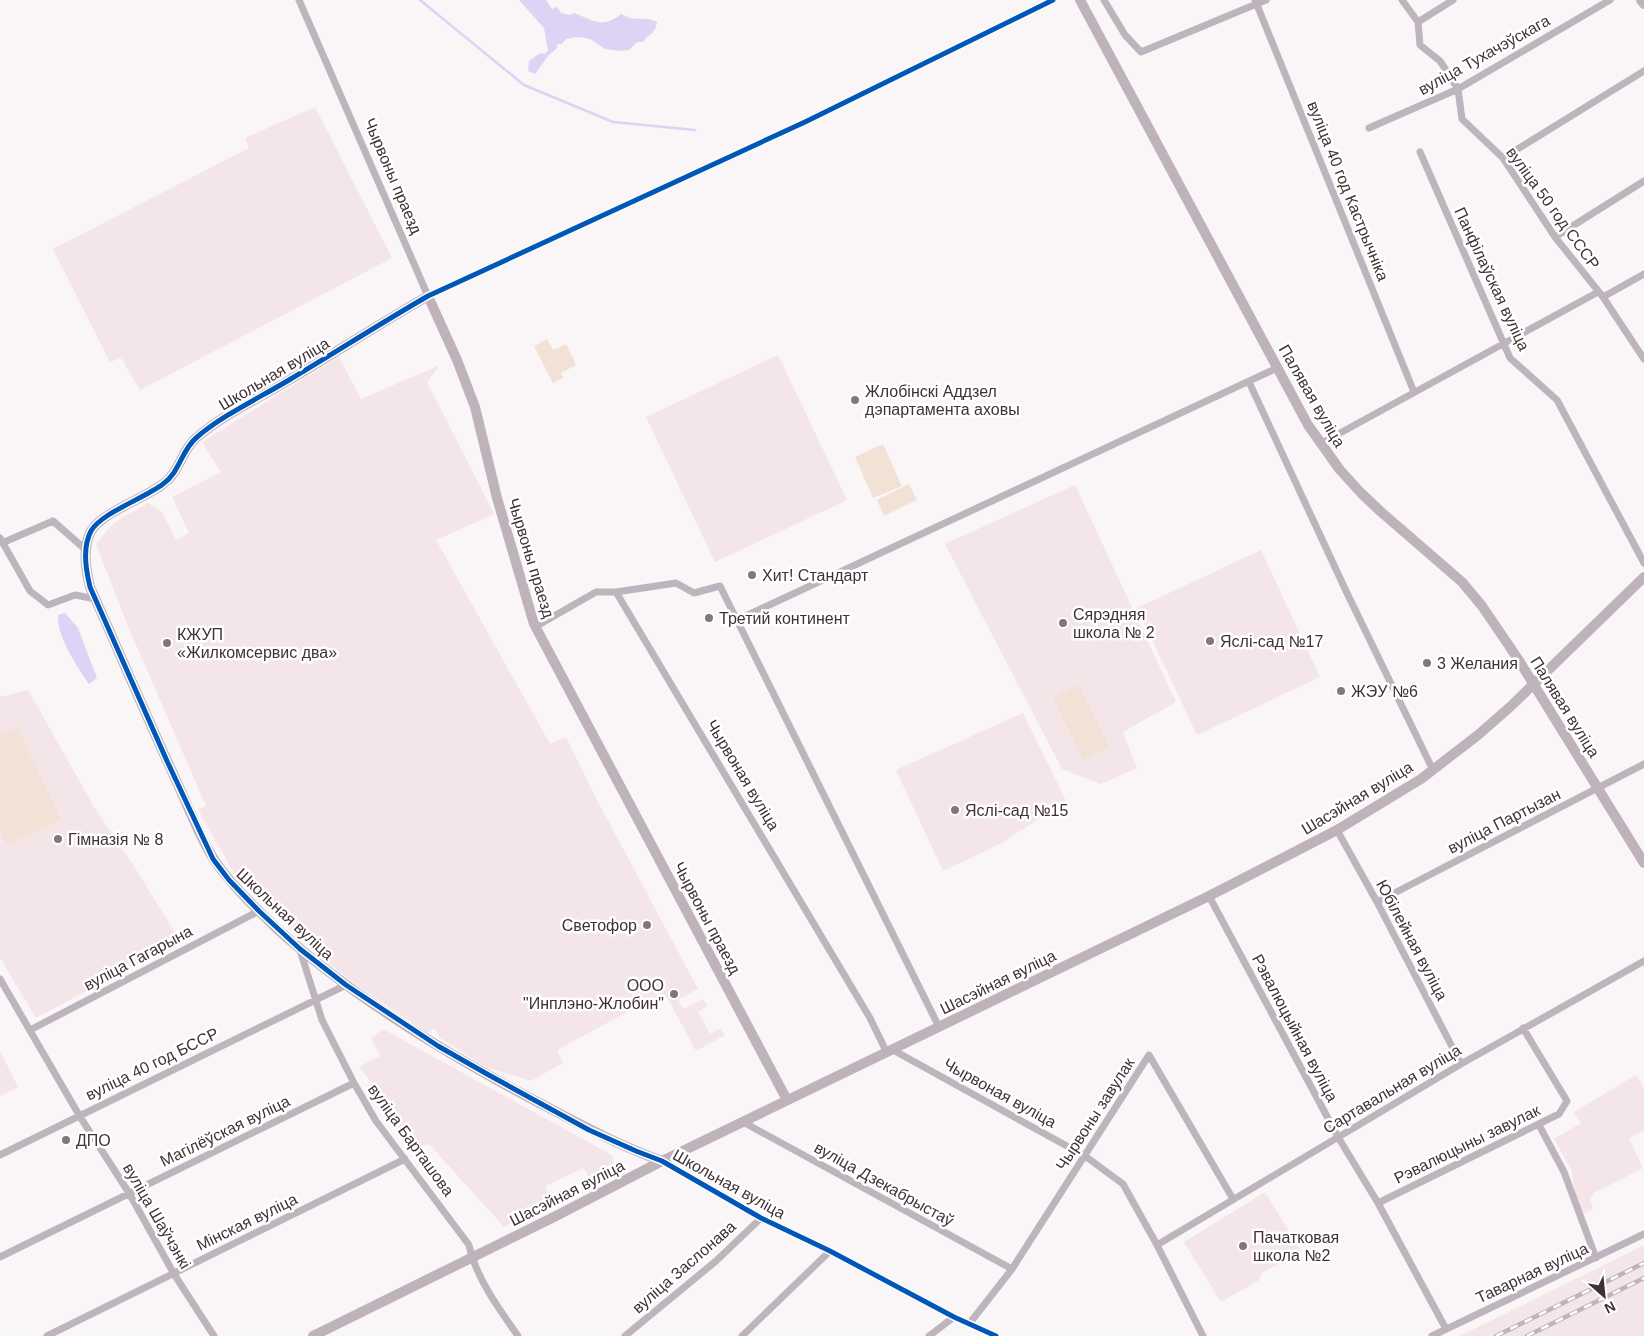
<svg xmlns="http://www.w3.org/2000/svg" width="1644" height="1336" font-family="Helvetica,sans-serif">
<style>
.built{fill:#f4e5e9}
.green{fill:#f2e1d5}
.water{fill:#ded3f4}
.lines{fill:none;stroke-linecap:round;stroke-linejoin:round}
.stream{stroke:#ded3f4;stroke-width:2.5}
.street{stroke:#beb4bd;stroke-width:7}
.secondary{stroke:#beb3bb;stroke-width:10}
.rail-casing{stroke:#bdb5ba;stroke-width:4.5}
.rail{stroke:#fff;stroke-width:2.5;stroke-dasharray:8;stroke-linecap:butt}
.cycleway-casing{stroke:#fff;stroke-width:8}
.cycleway{stroke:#0057b8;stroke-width:5}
.poi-dot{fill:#827679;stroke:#fff;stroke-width:2}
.labels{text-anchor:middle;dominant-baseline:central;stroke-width:5;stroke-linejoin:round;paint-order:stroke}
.street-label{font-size:16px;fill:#413135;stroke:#fff}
.poi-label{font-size:16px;fill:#413135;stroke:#fff;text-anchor:start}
</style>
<rect width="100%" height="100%" fill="#faf5f6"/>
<path class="built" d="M315 107 392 258 140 390 121 358 110 362 53 249 249 148 245 138Z
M778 355 847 500 715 562 646 417Z
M339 357 361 399 440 365 427 382 494 514 436 540 550 744 566 737 597 800 698 989 678 1000 683 1009 703 999 707 1006 698 1012 710 1034 721 1028 725 1035 696 1051 667 997 643 1010 640 1005 557 1050 563 1063 531 1081 485 1067 439 1037 435 1028 427 1033 361 988 320 957 237 878 207 826 198 809 206 806 127 624 96 544 112 525 125 516 148 503 162 512 176 540 189 533 172 497 221 472 202 442Z
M1075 485 1176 702 1123 732 1137 768 1101 784 1062 769 945 544Z
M1261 550 1320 677 1197 735 1137 608Z
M28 690 97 812 134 866 180 941 36 1018 0 958V697Z
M1023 713 1066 801 1000 844 943 871 896 770Z
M383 1029 612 1155 614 1167 591 1180 583 1168 545 1186 552 1201 504 1227 430 1145 407 1144 371 1098 378 1090 359 1067 380 1056 371 1038Z
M0 1051 18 1087 0 1096Z
M1636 1075 1644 1088V1130L1629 1138 1643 1168 1594 1193 1590 1199 1593 1209 1581 1215 1575 1195 1572 1171 1554 1139 1581 1123 1574 1112Z
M1265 1192 1301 1251 1262 1273 1258 1281 1221 1302 1184 1242Z
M1644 1245V1336H1459L1523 1305Z"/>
<path class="green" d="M547 339 553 350 566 344 576 365 561 373 563 378 553 383 534 346Z
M883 444 902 486 873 498 855 457Z
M909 484 917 500 884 516 877 500Z
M1079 685 1109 747 1083 760 1053 698Z
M18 728 61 820 7 845 0 830V736Z"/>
<path class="water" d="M519 0H546L552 9 557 7 561 13 570 15 574 13C595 21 602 29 621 14 622 14 629 18 630 18 639 20 647 17 657 22 655 35 649 33 643 42H637L629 50 622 51 605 49 592 40 586 38 578 37 566 39 562 44H558L556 49 548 56 535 74 528 71 529 61 540 53 545 54 548 50 544 28Z
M65 613 78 628 97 678 89 684C77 666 57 638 58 615Z"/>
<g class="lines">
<path class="stream" d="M420 0 524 85 613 122 695 130"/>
<path class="street" d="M299 0 428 296 805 122 1053 0
M1104 0 1125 35 1141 52 1266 0
M1255 0 1414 392
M1402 0 1418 22 1420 45 1440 61 1458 89 1462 119 1503 158 1555 237 1603 297 1644 359
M1418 22 1453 0
M1369 128 1458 89 1610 0
M1420 152 1510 358 1557 400 1644 563
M1503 158 1644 71
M1555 237 1644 181
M1603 297 1644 274
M1249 382 1346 591 1433 770
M1320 444 1598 292
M0 538 30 591 48 605 75 595 96 599
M2 543 53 521 86 550
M616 592 676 583 694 593 720 586 939 1027
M737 620 1277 368
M535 627 596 592H616L870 1018 887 1053
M1337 830 1377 902 1461 1064
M1209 896 1338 1137 1378 1203 1446 1329
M1377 902 1644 764
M300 950 322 1020 354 1083 376 1121 469 1245C476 1278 499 1309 518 1336
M0 979 79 1115 129 1193 174 1274 214 1336
M30 1030 259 911
M893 1050 1085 1156 1123 1184 1157 1245 1203 1336
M743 1122 1012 1269
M1539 1125 1564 1172 1596 1258
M0 1155 346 985
M662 1161 761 1218 830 1251 954 1317 996 1336
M1378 1203 1559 1114 1567 1101 1523 1028
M1157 1245 1461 1064 1644 961
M0 1257 354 1083
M969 1324 1012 1269 1149 1055 1233 1199
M47 1336 405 1159
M625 1336 716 1261 761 1218
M742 1336 830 1251
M929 1336 954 1317
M1432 1336 1644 1234"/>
<path class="secondary" d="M1080 0 1308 425 1340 470 1361 493 1380 511 1462 582 1482 606 1518 659 1644 863
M1641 0 1644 4
M662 1161C615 1144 572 1120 528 1097 439 1049 350 995 275 927 254 906 232 886 215 861 202 842 190 811 180 789 149 722 120 654 90 587 86 570 82 548 91 531 101 513 145 498 163 484 180 472 181 451 196 438 221 416 259 398 289 380 336 352 381 323 428 296L457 360 475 407 497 498 534 624 787 1100
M313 1336 556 1216 662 1161 1209 896 1337 830 1421 779 1478 735 1510 707 1644 577"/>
<g class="rail-casing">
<path id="rail" d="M1496 1336 1644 1263
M1527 1336 1644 1278"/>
</g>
<use href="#rail" class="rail"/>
<g class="cycleway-casing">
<path id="cycleway" d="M996 1336 954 1317 830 1251 761 1218 662 1161 636 1151 589 1130 487 1074 438 1046 346 985 300 949 259 911 229 880 213 859 167 761 90 587C86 570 82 548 91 531 101 513 145 498 163 484 180 472 181 451 196 438 221 416 259 398 289 380 336 352 381 323 428 296L805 122 1053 0"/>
</g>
<use href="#cycleway" class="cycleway"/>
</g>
<g class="poi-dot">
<circle cx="855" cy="400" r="5"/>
<circle cx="752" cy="575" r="5"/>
<circle cx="709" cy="618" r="5"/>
<circle cx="1063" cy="623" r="5"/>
<circle cx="1210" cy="641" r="5"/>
<circle cx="167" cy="643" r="5"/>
<circle cx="1427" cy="663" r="5"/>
<circle cx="1341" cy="691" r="5"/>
<circle cx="955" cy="810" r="5"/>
<circle cx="58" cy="839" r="5"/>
<circle cx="647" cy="925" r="5"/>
<circle cx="674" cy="994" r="5"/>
<circle cx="66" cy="1140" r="5"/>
<circle cx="1243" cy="1246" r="5"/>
</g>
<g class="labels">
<g class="street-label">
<text transform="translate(1484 55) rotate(-29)">вуліца Тухачэўскага</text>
<text transform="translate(393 176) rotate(67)">Чырвоны праезд</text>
<text transform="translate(1348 191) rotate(68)">вуліца 40 год Кастрычніка</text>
<text transform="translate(1553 208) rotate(54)">вуліца 50 год СССР</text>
<text transform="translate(1492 279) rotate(65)">Панфілаўская вуліца</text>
<text transform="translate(274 374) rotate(-31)">Школьная вуліца</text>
<text transform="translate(1312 396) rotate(60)">Палявая вуліца</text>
<text transform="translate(531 558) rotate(73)">Чырвоны праезд</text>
<text transform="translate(1565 707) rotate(58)">Палявая вуліца</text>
<text transform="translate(743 775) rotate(59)">Чырвоная вуліца</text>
<text transform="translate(1357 798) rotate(-31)">Шасэйная вуліца</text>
<text transform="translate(1504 821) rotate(-27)">вуліца Партызан</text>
<text transform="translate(285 914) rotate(43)">Школьная вуліца</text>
<text transform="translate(707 918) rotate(62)">Чырвоны праезд</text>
<text transform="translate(1412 940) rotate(62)">Юбілейная вуліца</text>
<text transform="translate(138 958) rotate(-28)">вуліца Гагарына</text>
<text transform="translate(998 982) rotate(-26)">Шасэйная вуліца</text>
<text transform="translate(1295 1028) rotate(62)">Рэвалюцыйная вуліца</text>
<text transform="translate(152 1064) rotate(-26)">вуліца 40 год БССР</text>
<text transform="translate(1392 1089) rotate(-31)">Сартавальная вуліца</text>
<text transform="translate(1000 1093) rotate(29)">Чырвоная вуліца</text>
<text transform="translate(1095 1114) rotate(-57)">Чырвоны завулак</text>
<text transform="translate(225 1131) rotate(-26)">Магілёўская вуліца</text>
<text transform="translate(411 1140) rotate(54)">вуліца Барташова</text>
<text transform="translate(1467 1144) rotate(-26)">Рэвалюцыны завулак</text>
<text transform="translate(729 1184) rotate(29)">Школьная вуліца</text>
<text transform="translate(884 1184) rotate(29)">вуліца Дзекабрыстаў</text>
<text transform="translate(567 1193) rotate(-27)">Шасэйная вуліца</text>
<text transform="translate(157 1216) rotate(60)">вуліца Шаўчэнкі</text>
<text transform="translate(247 1222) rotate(-26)">Мінская вуліца</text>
<text transform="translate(684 1267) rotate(-41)">вуліца Заслонава</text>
<text transform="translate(1532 1273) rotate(-25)">Таварная вуліца</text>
</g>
<g class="poi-label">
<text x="865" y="391">Жлобінскі Аддзел<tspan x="865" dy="18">дэпартамента аховы</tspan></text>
<text x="762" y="575">Хит! Стандарт</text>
<text x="1073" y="614">Сярэдняя<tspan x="1073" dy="18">школа № 2</tspan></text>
<text x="719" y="618">Третий континент</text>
<text x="177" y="634">КЖУП<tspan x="177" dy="18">«Жилкомсервис два»</tspan></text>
<text x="1220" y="641">Яслі-сад №17</text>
<text x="1437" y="663">3 Желания</text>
<text x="1351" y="691">ЖЭУ №6</text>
<text x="965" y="810">Яслі-сад №15</text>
<text x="68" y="839">Гімназія № 8</text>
<text x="637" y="925" text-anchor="end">Светофор</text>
<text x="664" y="985" text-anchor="end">ООО<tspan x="664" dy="18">"Инплэно-Жлобин"</tspan></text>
<text x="76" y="1140">ДПО</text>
<text x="1253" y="1237">Пачатковая<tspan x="1253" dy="18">школа №2</tspan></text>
</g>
</g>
<g transform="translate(1604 1296) rotate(153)" stroke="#ffffff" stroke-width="4" paint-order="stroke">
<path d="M0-4L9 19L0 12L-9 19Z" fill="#413135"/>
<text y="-8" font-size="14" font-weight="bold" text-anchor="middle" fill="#413135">N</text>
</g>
</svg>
